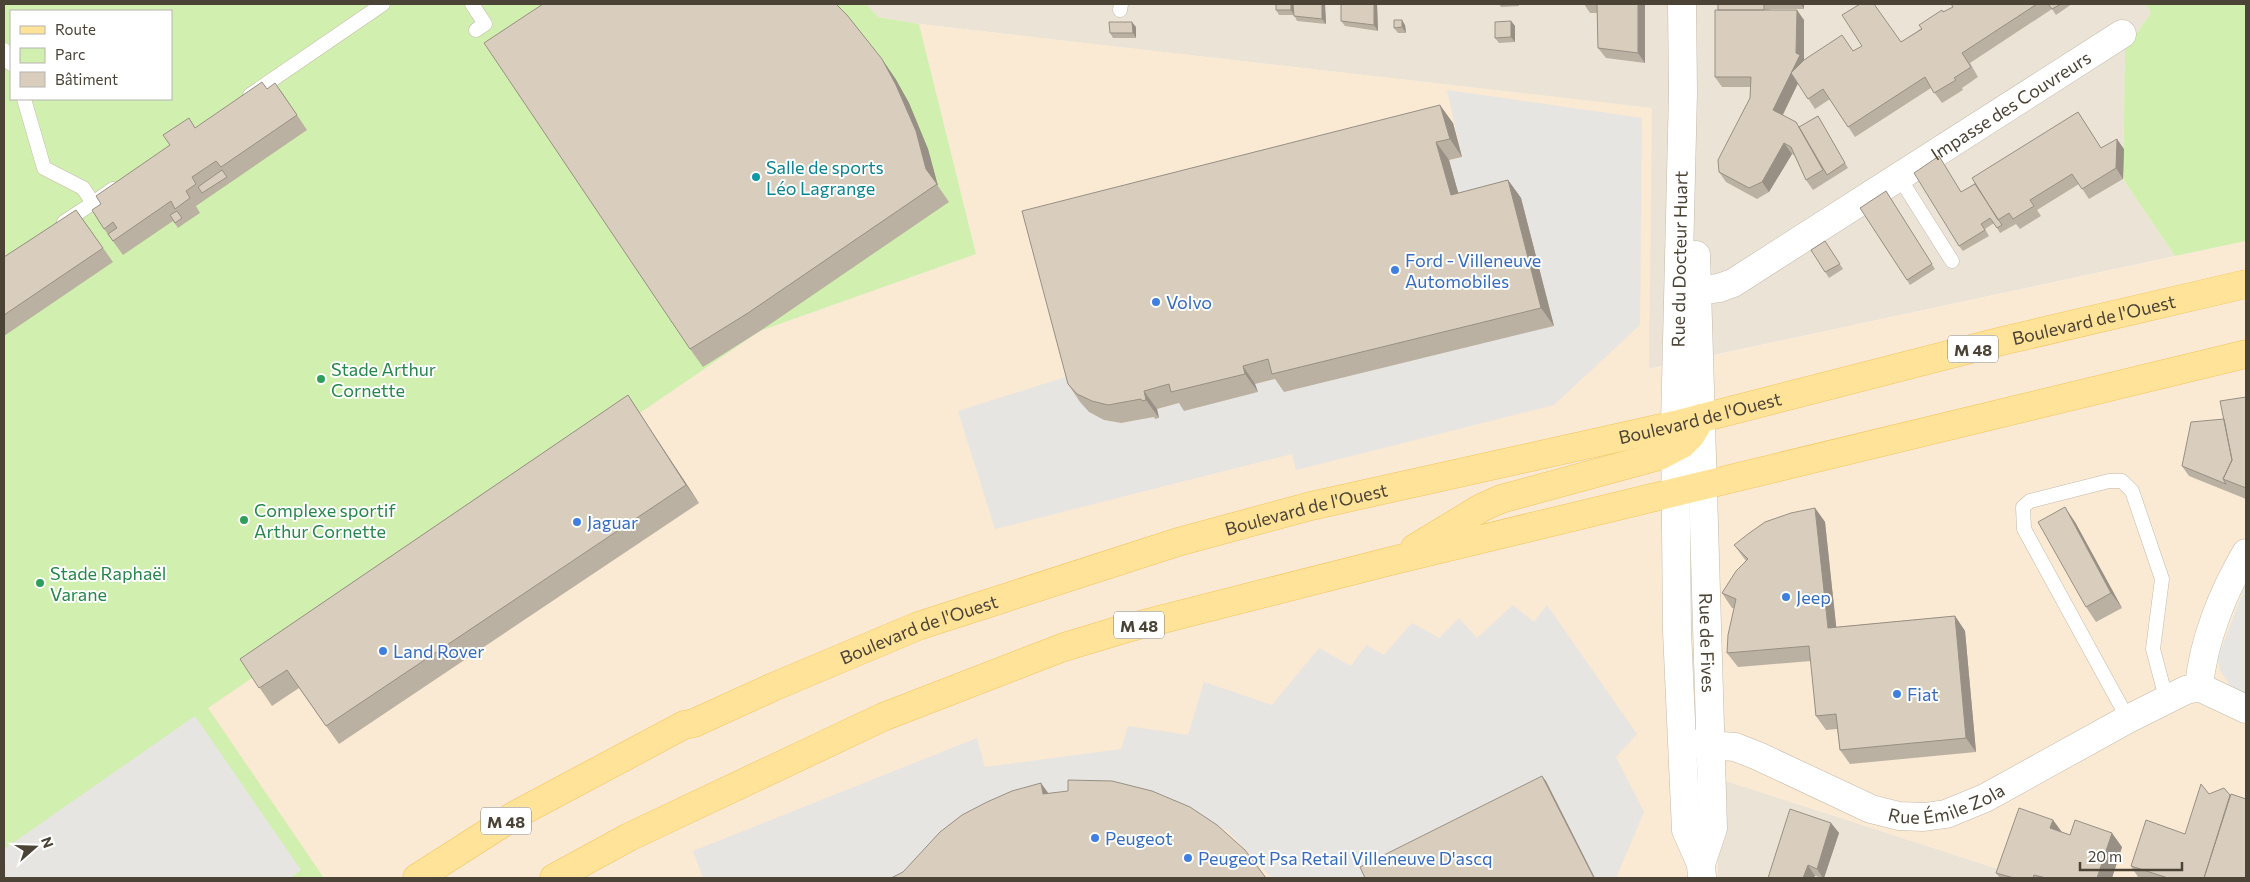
<svg xmlns="http://www.w3.org/2000/svg" width="2250" height="882" font-family="Commissioner,sans-serif">
<style>
.residential{fill:#ebe4d6}
.commercial{fill:#fae9d3}
.green{fill:#d1efae;fill-rule:evenodd}
.parking{fill:#e7e5e1}
.lines{fill:none;stroke-linecap:round;stroke-linejoin:round}
.service-casing{stroke:#c3baaa;stroke-width:15}
.minor-casing{stroke:#c3baaa;stroke-width:29}
.primary-casing{stroke:#f1c55c;stroke-width:29}
.service{stroke:#fff;stroke-width:14}
.minor{stroke:#fff;stroke-width:28}
.primary{stroke:#ffe399;stroke-width:28}
.wall{fill:#bbb1a3}
.shaded-wall{fill:#989084}
.building{fill:#d9cebd;stroke:#989084}
.culture-dot{fill:#0f9aa8;stroke:#fff;stroke-width:2}
.shop-dot{fill:#3f7fe0;stroke:#fff;stroke-width:2}
.leisure-dot{fill:#2e9e5b;stroke:#fff;stroke-width:2}
.labels{text-anchor:middle;dominant-baseline:central;stroke-width:4;stroke-linejoin:round;paint-order:stroke}
.shield{fill:#fff;stroke:#817b72;stroke-width:1}
.shield-label{font-size:16px;font-weight:bold;fill:#4b4336}
.street-label{font-size:18px;fill:#4b4336;stroke:#fff}
.culture-label{font-size:18px;fill:#0d838f;stroke:#fff;text-anchor:start}
.shop-label{font-size:18px;fill:#366cbe;stroke:#fff;text-anchor:start}
.leisure-label{font-size:18px;fill:#27864d;stroke:#fff;text-anchor:start}
</style>
<rect width="100%" height="100%" fill="#f6f2e9"/>
<path class="residential" d="M866 4H2146L2151 13 2125 50 2123 179 2175 256 1648 369 1651 108 919 24 878 17Z
M1717 778 2026 878H1718Z"/>
<path class="commercial" d="M919 24 1652 108 1649 369 2246 241V878H2026L1717 778 1718 878H324L207 708 760 331 976 254Z"/>
<path class="green" d="M4 4H866L878 17 919 24 976 254 760 331 208 708 324 878H4ZM11 11H171V99H11Z
M2146 4H2246V241L2175 256 2123 179 2125 50 2151 13Z"/>
<path class="parking" d="M1447 90 1642 118 1640 325 1554 405 1296 470 1292 454 995 529 958 411 1072 375 1104 420 1121 423 1154 417 1155 419 1159 418 1157 409 1182 402 1184 410 1257 392 1255 384 1281 378 1554 326 1521 198 1464 213 1449 160 1462 157Z
M2246 584V695L2230 685 2220 670 2218 658Z
M1513 605 1534 622 1547 605 1637 734 1616 757 1644 812 1616 878H1595L1546 781 1366 878H1272L1228 831 1153 797 1092 786 998 803 904 878H703L693 851 977 738 985 767 1121 749 1128 726 1188 735 1204 682 1272 705 1319 648 1351 666 1366 645 1384 655 1412 623 1439 638 1459 618 1477 638Z
M195 716 301 870 290 878H6L4 849Z"/>
<g class="lines">
<g class="service-casing">
<path id="service" d="M472 4 485 24 476 30
M1120 10 1121 4
M4 50 11 64
M250 95 383 4
M24 99 44 168 83 188 93 203 64 222
M1899 177 1952 261
M93 203 113 189
M2128 719 2024 529 2023 507 2030 501 2109 481H2122L2132 491 2162 579 2153 649 2166 698"/>
</g>
<g class="minor-casing">
<g id="minor">
<path d="M1682 4 1683 92 1675 425 1677 631 1686 830 1701 864 1702 878"/>
<path id="s1" d="M1696 255 1713 828 1701 864"/>
<path id="s2" d="M1680 293 1719 288 1733 283 2122 34"/>
<path d="M2199 687C2203 641 2223 592 2246 553"/>
<path id="s3" d="M1693 744 1735 747 1758 756 1871 809 1899 816 1924 817 1946 814 1985 798 2128 719 2186 690 2199 687 2246 709"/>
</g>
</g>
<g class="primary-casing">
<g id="primary">
<path d="M1415 548 1481 508 1501 499 1659 456 1682 444 1691 435 1701 418"/>
<path id="s4" d="M417 878 517 814 684 725 694 723 773 687 918 626 1178 542 1311 506 1675 425 2002 341 2246 284"/>
<path d="M554 878 629 837 883 717 1064 647 1124 629 1395 560 2246 354"/>
</g>
</g>
<use href="#service" class="service"/>
<use href="#minor" class="minor"/>
<use href="#primary" class="primary"/>
</g>
<path class="wall" d="M1276 4H1325L1326 24 1297 21 1294 15H1279L1276 10Z
M1377 4 1378 31 1345 26 1341 21Z
M1499 4H1519V6L1501 7Z
M1584 4H1645V63L1606 58 1598 48 1597 13H1590Z
M1718 4H1804V9H1768L1804 20V60L1901 42 1953 7 1951 4H2072L2056 15 2052 9 1970 63 1978 77 1962 88 1963 90 1942 103 1931 88 1855 137 1830 99 1815 109 1798 83 1783 115 1796 122 1799 127 1818 116 1848 168 1813 190 1806 180 1794 155 1792 154 1769 192 1757 199 1726 182 1719 172 1750 98 1751 87H1722L1715 77Z
M1511 21 1515 26V42L1499 43 1495 38Z
M1405 25 1406 33H1398L1394 28Z
M1136 27V38H1113L1110 33Z
M895 78 909 103 928 149 938 186 949 202 760 331 703 367 690 349Z
M267 89 281 91 307 130 196 206 200 213 185 223 178 228 173 221 123 255 104 229 101 204 196 128Z
M2078 112 2101 148 2124 149 2123 179 2089 199 2079 184 2037 210 2041 216 2020 229 2016 224 2000 233 1994 223 1985 229 1989 236 1963 251 1959 246 1962 192Z
M1453 123 1462 157 1449 160 1458 193 1508 180 1521 198 1554 326 1284 392 1275 379 1255 384 1258 392 1184 411 1179 403 1157 409 1159 418 1155 419 1154 417 1121 423 1104 420 1089 412 1080 402 1068 384Z
M1886 191 1935 269 1910 285 1860 208Z
M76 210 113 262 4 336V257Z
M1825 241 1843 269 1829 278 1811 250Z
M628 395 699 503 339 744 299 688 272 706 240 659Z
M2246 397V499L2189 476 2182 466 2224 419Z
M1815 508 1825 522 1836 627 1955 616 1965 631 1976 752 1850 764 1840 750 1837 729 1826 730 1816 716 1811 661 1738 667 1727 653 1734 608H1732L1722 593 1746 561 1734 545Z
M2075 522 2122 608 2096 622 2086 607Z
M2209 794 2230 795 2246 878H2143L2138 877 2131 866 2185 834Z
M2053 820 2062 832 2070 835 2122 847 2112 878H2000L1996 873Z
M1831 823 1839 833 1824 878 1815 876 1768 878Z"/>
<path class="shaded-wall" d="M1291 4H1294V15L1291 10Z
M1322 4H1325L1326 24 1322 19Z
M1374 4H1377L1378 31 1374 25Z
M1638 4H1645V63L1638 53Z
M1801 4H1804V9Z
M1797 10 1804 20V60L1807 65 1780 120 1773 110 1796 53Z
M1402 20 1405 25 1406 33 1402 27Z
M1511 21 1515 26V42L1511 37Z
M1132 22 1136 27V38L1133 33Z
M882 59 895 78 909 103 928 149 938 186 926 169Z
M1440 105 1453 123 1462 157 1450 139Z
M2117 139 2124 149 2123 179 2116 168Z
M1436 142 1449 160 1464 213 1451 195Z
M1784 143 1792 154 1769 192 1762 182Z
M1508 180 1521 198 1554 326 1541 308Z
M1243 366 1255 384 1258 392 1245 374Z
M1144 391 1157 409 1159 418 1146 400Z
M628 395 640 414 699 503 686 485Z
M2065 507 2075 522 2122 608 2111 593Z
M1815 508 1825 522 1838 643 1828 628Z
M1955 616 1965 631 1976 752 1966 738Z
M1542 776 1546 781 1595 878H1594Z
M1041 783 1054 801 1043 794Z
M2053 820 2063 834 2050 828Z
M1831 823 1839 833 1824 878H1823L1817 869Z
M2112 833 2122 847 2112 878H2097Z
M1808 865 1815 876 1814 878H1803Z"/>
<path class="building" d="M543 4H836L847 15 882 59 896 85 916 131 926 169 937 184 748 313 690 349 484 43Z
M1276 4H1291V10H1276Z
M1293 4H1322V19L1294 16Z
M1341 4H1374V25L1341 21Z
M1597 4H1638V53L1598 48Z
M1718 4H1801H1764V10H1718Z
M1860 4H1874L1901 42 1922 29 1919 25 1942 10 1943 12 1953 7 1951 4H2037L1962 53 1971 67 1954 78 1956 80 1934 93 1925 77 1848 127 1823 89 1808 99 1791 73 1804 60 1842 35 1853 51 1862 46 1842 15Z
M2048 4H2061L2052 9Z
M1715 10H1797L1796 53 1800 55 1773 110 1796 122 1823 170 1806 180 1791 147 1784 143 1762 182 1749 188 1719 172 1718 160 1750 98 1751 77H1715Z
M1394 20H1402V27L1394 28Z
M1511 21V37L1495 38V22Z
M1109 22H1132L1133 33H1110Z
M262 82 267 89 275 83 297 115 221 167 216 161 192 177 196 184 186 191 190 198 175 209 171 201 113 241 108 234 117 228 113 222 104 229 92 210 101 204 96 196 170 145 163 135 189 118 195 128Z
M1440 105 1450 139 1436 142 1451 195 1508 180 1541 308 1272 374 1268 359 1243 366 1245 374 1171 392 1169 384 1144 391 1146 400 1142 401 1141 399 1108 405 1092 401 1077 394 1068 384 1022 211Z
M2078 112 2101 148 2117 139 2116 168 2082 189 2072 174 2030 200 2034 206 2013 219 2009 213 1998 220 1972 178Z
M1818 116 1845 163 1827 175 1799 127Z
M1939 156 1961 192 1975 184 2002 225 1997 228 1990 218 1981 224 1985 230 1959 246 1914 173Z
M222 170 227 177 202 193 198 187Z
M1886 191 1932 264 1907 280 1860 208Z
M76 210 103 248 4 315V257Z
M177 211 182 218 175 223 170 215Z
M1825 241 1840 264 1825 272 1811 250Z
M628 395 686 485 326 726 287 670 259 688 240 659Z
M2246 397V488L2223 479 2232 460 2220 401Z
M2224 419 2232 460 2223 479 2226 484 2182 466 2191 422Z
M2065 507 2111 593 2086 607 2038 522Z
M1815 508 1828 628 1955 616 1966 738 1840 750 1836 714 1816 716 1809 646 1727 653 1728 635 1736 599 1722 593 1736 571 1748 559 1734 545 1748 534 1765 522 1791 513Z
M1542 776 1594 878H1365L1360 867Z
M1068 780 1112 781 1152 791 1190 807 1217 825 1245 850 1266 878H891L903 872 940 832 962 815 987 802 1012 791 1041 783 1043 794 1068 791Z
M2201 784 2209 794 2224 788 2230 795 2204 878H2168L2131 866 2146 820 2185 834Z
M2231 794 2246 799V878H2204Z
M2019 808 2053 820 2050 828 2070 835 2075 820 2112 833 2097 878H2046L2034 875 2033 878H2014L1996 873Z
M1790 809 1831 823 1817 869 1808 865 1803 878H1768Z"/>
<circle class="culture-dot" cx="756" cy="177" r="5"/>
<g class="shop-dot">
<circle cx="1395" cy="270" r="5"/>
<circle cx="1156" cy="302" r="5"/>
<circle cx="577" cy="522" r="5"/>
<circle cx="1786" cy="597" r="5"/>
<circle cx="383" cy="651" r="5"/>
<circle cx="1897" cy="694" r="5"/>
<circle cx="1095" cy="838" r="5"/>
<circle cx="1188" cy="858" r="5"/>
</g>
<g class="leisure-dot">
<circle cx="321" cy="379" r="5"/>
<circle cx="244" cy="520" r="5"/>
<circle cx="40" cy="583" r="5"/>
</g>
<g class="labels">
<g class="shield">
<rect x="1948" y="335.5" width="50" height="27" rx="4"/>
<rect x="1114" y="611.5" width="50" height="27" rx="4"/>
<rect x="481" y="807.5" width="50" height="27" rx="4"/>
</g>
<g class="shield-label">
<text x="1973" y="349">M 48</text>
<text x="1139" y="625">M 48</text>
<text x="506" y="821">M 48</text>
</g>
<g class="street-label">
<text stroke="none"><textPath href="#s2" startOffset="384">Impasse des Couvreurs</textPath></text>
<text transform="translate(1679 259) rotate(-89)">Rue du Docteur Huart</text>
<text stroke="none"><textPath href="#s4" startOffset="1778">Boulevard de l'Ouest</textPath></text>
<text stroke="none"><textPath href="#s4" startOffset="1372">Boulevard de l'Ouest</textPath></text>
<text stroke="none"><textPath href="#s4" startOffset="968">Boulevard de l'Ouest</textPath></text>
<text stroke="none"><textPath href="#s4" startOffset="562">Boulevard de l'Ouest</textPath></text>
<text stroke="none"><textPath href="#s1" startOffset="388">Rue de Fives</textPath></text>
<text stroke="none"><textPath href="#s3" startOffset="270">Rue Émile Zola</textPath></text>
</g>
<g class="culture-label">
<text x="766" y="167">Salle de sports<tspan x="766" dy="21">Léo Lagrange</tspan></text>
</g>
<g class="shop-label">
<text x="1405" y="260">Ford - Villeneuve<tspan x="1405" dy="21">Automobiles</tspan></text>
<text x="1166" y="302">Volvo</text>
<text x="587" y="522">Jaguar</text>
<text x="1796" y="597">Jeep</text>
<text x="393" y="651">Land Rover</text>
<text x="1907" y="694">Fiat</text>
<text x="1105" y="838">Peugeot</text>
<text x="1198" y="858">Peugeot Psa Retail Villeneuve D'ascq</text>
</g>
<g class="leisure-label">
<text x="331" y="369">Stade Arthur<tspan x="331" dy="21">Cornette</tspan></text>
<text x="254" y="510">Complexe sportif<tspan x="254" dy="21">Arthur Cornette</tspan></text>
<text x="50" y="573">Stade Raphaël<tspan x="50" dy="21">Varane</tspan></text>
</g>
</g>
<rect width="2250" height="882" fill="none" stroke="#4b4336" stroke-width="10"/>
<rect x="10" y="10" width="162" height="90" fill="#ffffff" stroke="#b7b4af"/>
<rect x="20" y="26" width="25" height="8" fill="#ffe399" stroke="#b7b4af"/>
<text x="55" y="35" font-size="15" fill="#4b4336">Route</text>
<rect x="20" y="48" width="25" height="15" fill="#d1efae" stroke="#b7b4af"/>
<text x="55" y="60" font-size="15" fill="#4b4336">Parc</text>
<rect x="20" y="72" width="25" height="15" fill="#d9cebd" stroke="#b7b4af"/>
<text x="55" y="85" font-size="15" fill="#4b4336">Bâtiment</text>
<g transform="translate(35 847) rotate(70)" stroke="#ffffff" stroke-width="4" paint-order="stroke">
<path d="M0-4L9 19L0 12L-9 19Z" fill="#4b4336"/>
<text y="-8" font-size="14" font-weight="bold" text-anchor="middle" fill="#4b4336">N</text>
</g>
<path d="M2080 862v8h102v-8" fill="none" stroke="#4b4336" stroke-width="2.5"/>
<text x="2088" y="862" font-size="15" fill="#4b4336" stroke="#ffffff" stroke-width="4" paint-order="stroke">20 m</text>
</svg>
